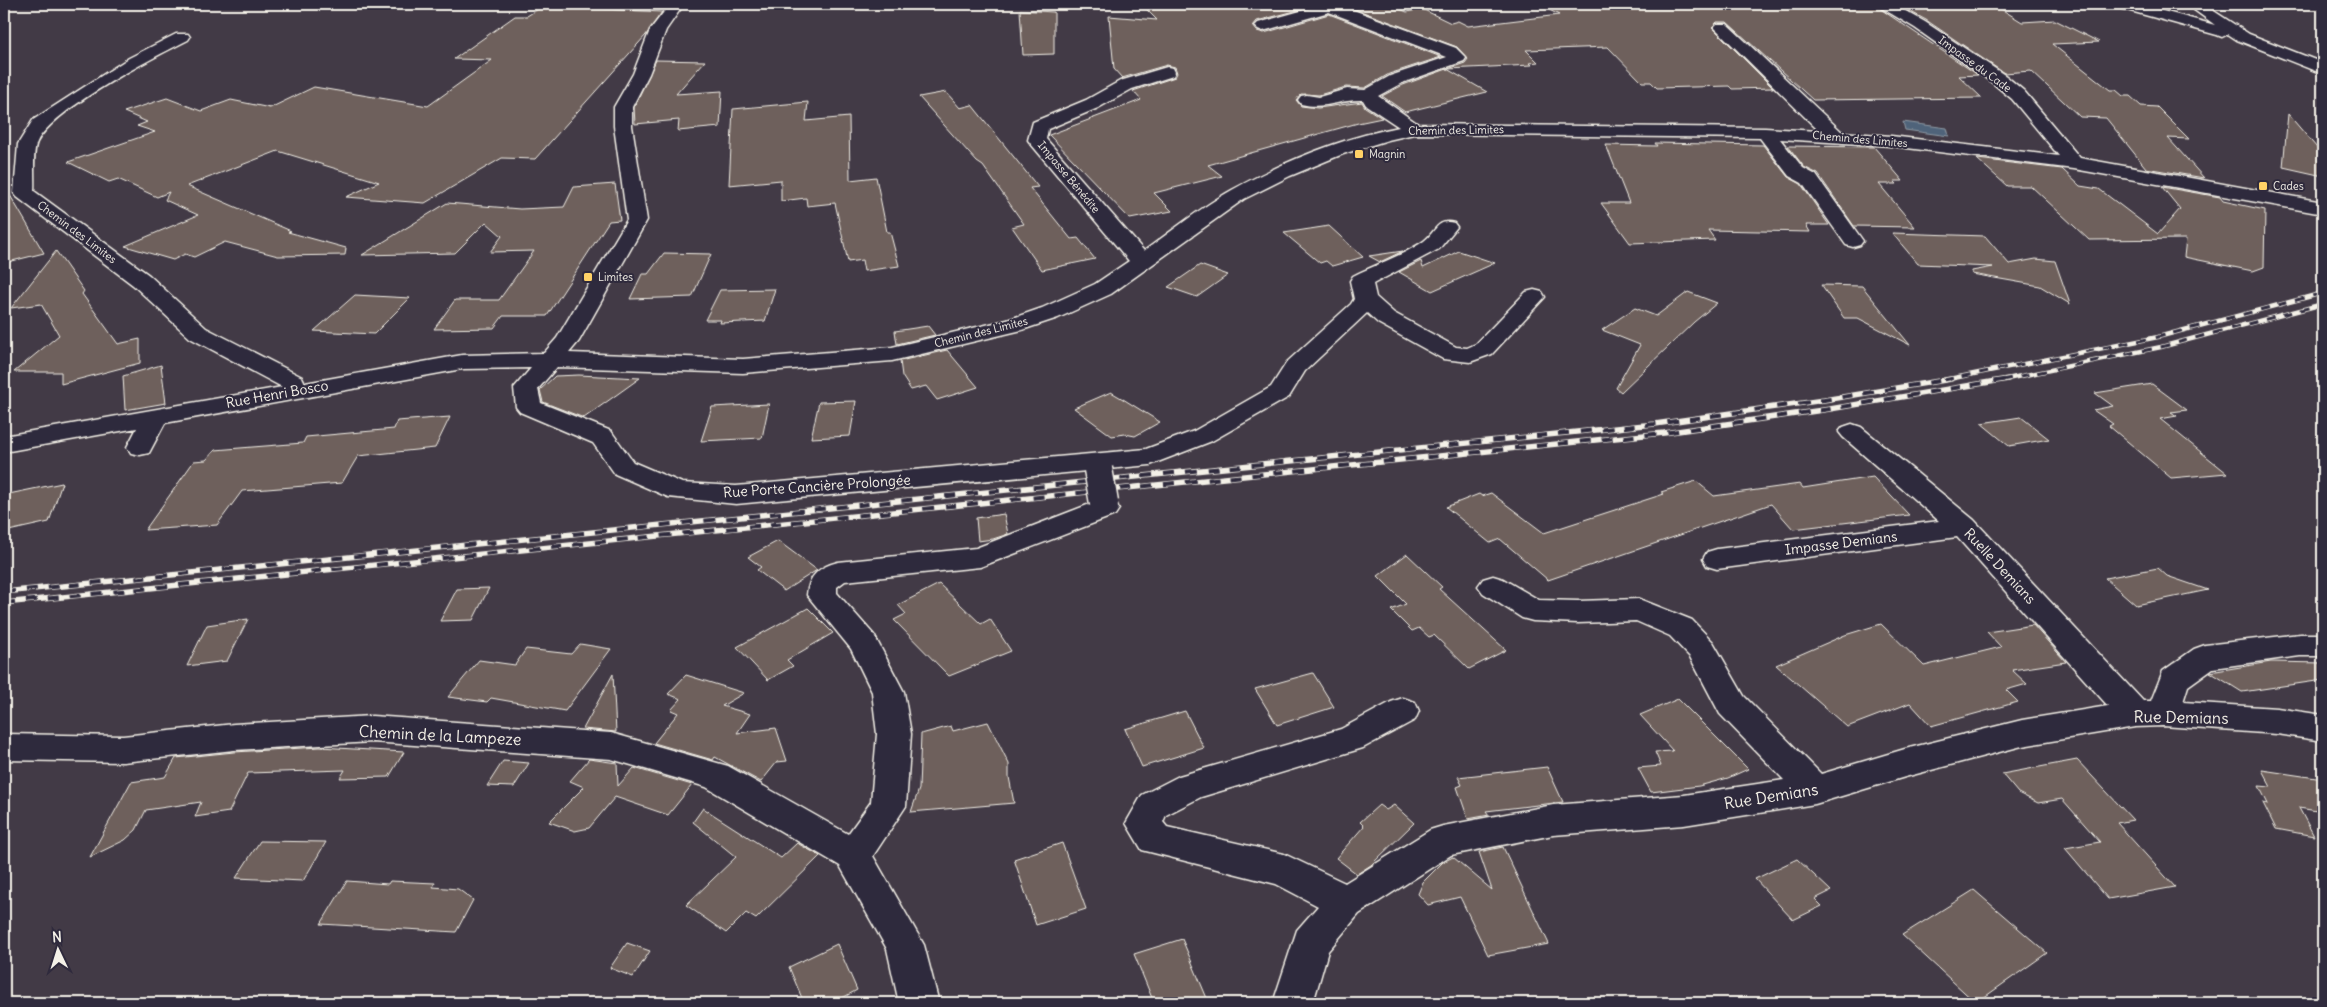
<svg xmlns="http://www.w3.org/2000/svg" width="2327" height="1007" font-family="Delius,sans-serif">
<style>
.water{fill:#4f647a;stroke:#919ca6}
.building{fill:#6e605c;stroke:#f4f1e8}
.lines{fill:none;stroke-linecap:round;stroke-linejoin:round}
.minor-casing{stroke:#f4f1e8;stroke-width:3}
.minor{fill:#2f2a3d;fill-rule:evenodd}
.rail-far1-casing{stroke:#f4f1e8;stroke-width:4.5}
.rail-casing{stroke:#f4f1e8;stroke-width:5.5}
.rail-far1{stroke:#2f2a3d;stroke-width:3;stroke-dasharray:9;stroke-linecap:butt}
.rail{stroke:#2f2a3d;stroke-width:4;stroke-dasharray:11;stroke-linecap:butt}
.minor-bridge-casing{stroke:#f4f1e8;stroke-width:31;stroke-linecap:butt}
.minor-bridge{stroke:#2f2a3d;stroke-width:28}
.poi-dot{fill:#ffd166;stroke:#2f2a3d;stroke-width:2}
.labels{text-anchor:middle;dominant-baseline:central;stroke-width:4;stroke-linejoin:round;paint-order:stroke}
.far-street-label{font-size:11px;fill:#f4f1e8;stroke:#2f2a3d}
.far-poi-label{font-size:11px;fill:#f4f1e8;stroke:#2f2a3d;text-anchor:start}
.street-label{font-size:14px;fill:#f4f1e8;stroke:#2f2a3d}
.near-street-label{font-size:16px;fill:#f4f1e8;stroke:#2f2a3d}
</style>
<rect width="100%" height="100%" fill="#423a46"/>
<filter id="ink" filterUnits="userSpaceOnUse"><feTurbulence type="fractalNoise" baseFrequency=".02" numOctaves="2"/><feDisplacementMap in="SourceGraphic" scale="10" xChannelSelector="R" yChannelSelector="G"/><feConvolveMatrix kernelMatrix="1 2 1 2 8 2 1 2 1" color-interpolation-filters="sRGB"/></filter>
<g filter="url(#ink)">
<path class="water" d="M1903 122 1947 128 1949 136 1905 130Z"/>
<path class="building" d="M1141 4H1284L1306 8 1257 21 1253 26 1257 31 1264 33 1329 14 1441 57 1389 74 1365 88 1346 87 1319 95 1301 94 1296 100 1301 106 1318 108 1362 102 1365 107 1382 118 1358 123 1208 165 1222 176 1154 193 1172 211 1130 219 1049 135 1141 100 1133 91 1175 77 1177 73 1175 67 1167 65 1122 78 1114 69 1109 16 1157 20Z
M1354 4H1388L1407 12 1422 9 1451 23 1458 21 1468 26 1559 15 1538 4H1758L1761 5 1873 4 1978 75 1959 76 1982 98 1813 100 1727 22H1717L1712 27 1773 88 1732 89 1729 86 1657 88 1651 82H1642L1608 47 1526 50 1538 62 1530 63 1532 65 1448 69 1465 63 1468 59 1457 47 1347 6Z
M1896 4H1993L2022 22 2055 20 2099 42 2052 44 2110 90H2116L2123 96H2130L2141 106 2157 107 2189 139 2168 138 2204 178 2146 168 2106 118 2080 117 2031 71 2004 73 1926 20Z
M543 6 662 12 646 35 535 159 502 158 425 203 346 197 379 182 278 151 187 186 291 231 288 232 346 248 345 255 278 256 225 242 194 257 185 254 173 260 125 246 198 215 165 200 169 192 157 197 118 179 109 182 68 162 155 132 137 126 147 122 124 112 167 98 201 111 231 100 270 108 314 87 428 106 492 60 454 59 515 16H527Z
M1020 10 1054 12V54L1023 55Z
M656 60 705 61 676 94 722 91 720 127 678 131 679 120 635 124 634 107Z
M1447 69 1487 92 1405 112 1382 96 1403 85Z
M946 92 960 108 972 105 1038 187 1030 188 1071 239 1078 238 1095 259 1042 270 1012 227 1024 224 983 166 977 162 919 97Z
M808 102 806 121 849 117 850 180 876 177 887 232H890L899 266 864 271 862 260 848 262 835 203 807 206 806 198 781 201V180L729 185 733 109Z
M2288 114 2323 155V176L2283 167Z
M1655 143 1763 145 1788 177 1801 184 1829 225H1806L1810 232 1708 230 1715 240 1630 243 1601 203H1629L1606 145 1657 146Z
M1788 146 1874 147 1903 181H1894L1897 184H1879L1915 227 1854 226 1818 174 1804 167Z
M1977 159 2062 169 2080 186 2099 189 2158 234 2180 209 2162 187 2220 197 2223 201 2265 210 2264 267 2253 271 2184 257 2186 239 2089 240 2031 186H2007Z
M615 184 620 220 609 221 547 316H503L494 328 434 329 455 300H499L534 251 490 252 502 236 486 222 455 253 362 255 447 203 520 209 564 207 574 187Z
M4 185 44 253 4 263Z
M1329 226 1363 257 1332 266 1326 261 1320 263 1284 233Z
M1892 233 1985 236 2009 264 2036 259 2055 261 2070 304 2040 286 1972 274V271L1993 267 1918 264Z
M56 251 84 291 82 294 118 344 140 339V363L61 384V372H14L59 335 41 304 11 308Z
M1403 251 1380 262 1369 256Z
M1459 251 1495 263 1432 291 1399 272 1421 261 1423 268Z
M664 253 711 254 692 297 630 299 642 274H648Z
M1200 265 1228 275 1197 297 1168 287Z
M1821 285 1862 286 1910 345 1858 318H1844Z
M775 289 765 321 720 323 721 320H705L720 290Z
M1688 292 1717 303 1694 322 1621 392 1616 388 1640 345 1602 330 1635 308 1656 316Z
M355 295 410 298 374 334 314 331Z
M928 326 935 335 897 344 895 331Z
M947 350 978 387 937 400 926 386 911 390 902 376 900 361Z
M161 365 166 403 125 410 123 376Z
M579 375 640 378 584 418 543 402 540 390 555 376Z
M2152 384 2187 410 2171 412 2177 416 2160 419 2227 473 2171 478 2109 426 2113 424 2093 410 2113 406 2095 393Z
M1111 392 1123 399 1160 422 1135 436 1125 434 1112 436 1074 408Z
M856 401 850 436 811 438 819 402Z
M769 404 762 438 701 441 712 407Z
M450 417 435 448 358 456 342 483 242 491 217 525 145 530 194 461 206 460 215 450 303 443 306 437 394 429 397 421Z
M2021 417 2049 439 2009 446 1981 423Z
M1873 477 1909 515 1793 529 1771 504 1548 580 1500 539 1490 543 1446 507 1479 494 1482 496 1491 493 1544 533 1664 494 1661 492 1696 481 1714 496 1800 484 1803 488Z
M62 483 49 522 4 532V495Z
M1004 514 1008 534 993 539 978 541 976 518Z
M778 541 817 570 784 591 757 570 761 567 748 557Z
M1407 554 1442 587 1439 589 1506 650 1469 669 1434 635 1429 637 1419 628 1412 631 1391 610 1406 604 1378 576Z
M2158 568 2167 576 2208 590 2136 605 2105 578Z
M939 584 981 624 990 619 1011 651 949 676 894 620 906 614 898 605Z
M489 588 473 620 440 621 457 589Z
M808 608 833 633 787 660 793 666 768 680 737 647Z
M248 619 227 661 187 666 207 625Z
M1881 624 1924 666 2001 647 1987 632 2033 625 2066 662 2012 670 2027 684 2006 690 2018 702 1931 726 1910 703 1847 727 1776 665 1845 635Z
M580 644 611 649 565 711 491 698 487 702 448 697 479 660 515 665 526 649 571 654Z
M2271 662 2323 663V680L2242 692 2210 672Z
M1313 673 1334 707 1277 725 1255 689Z
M613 674 616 732 583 729Z
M686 675 744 693 722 706 750 714 737 733 776 728 787 761 777 762 761 782 715 757 713 760 654 743 678 713 671 710 681 699 668 694Z
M1678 699 1748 769 1728 778 1699 786 1651 792 1638 768 1661 766 1655 752 1673 751 1640 715Z
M1185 711 1204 748 1142 767 1125 729Z
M988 722 1009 764V777L1014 803 911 812 919 789 921 734 951 726 953 731Z
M320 747 404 752 389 777 340 778 345 770 248 773 229 812 195 817 201 802 146 810 136 830 125 840 90 857 131 782 165 777 176 758 234 752Z
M589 759 617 763 618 786 634 768 692 785 668 815 615 797 589 828 575 831 549 822 584 787 570 781Z
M2077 760 2133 820 2117 823 2175 887 2108 899 2065 848 2100 842 2062 799 2038 803 2018 793 2002 774Z
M503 761 529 763 514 787 487 786Z
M1547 767 1563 802 1486 811 1489 815 1468 819 1457 787 1462 785 1458 777Z
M2262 770 2323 779V812L2299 808 2314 836 2276 829 2263 803 2268 804 2259 786 2271 787Z
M1379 805 1386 810 1394 805 1414 823 1371 865 1357 874 1336 858 1364 826 1360 822Z
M703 808 781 858 797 843 820 856 756 919 746 913 726 933 686 905 736 857 693 822Z
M260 841 326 842 303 881 236 878Z
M1062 843 1086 909 1036 925 1014 859Z
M1503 847 1549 944 1488 955 1460 897 1428 905 1418 894 1423 882 1443 862 1453 857 1492 890 1479 852Z
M1797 859 1831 891 1815 899 1822 906 1793 920 1755 879Z
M347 881 388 884 390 881 435 883 433 887 458 889 473 900 456 932 321 924Z
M1974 890 2047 953 1976 1003 1902 935Z
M1182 939 1209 1003H1154L1134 954Z
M627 943 650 951 633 977 610 968Z
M837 944 857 990 833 1003H804L789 967Z"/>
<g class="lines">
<g class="minor-casing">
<path id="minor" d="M670 4H684L666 30 649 74 632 107V126L647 220 579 341 569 353 743 359 892 347 1007 320 1042 308 1095 284 1129 261 1031 144 1028 140 1033 122 1086 100 1120 81 1167 67 1173 68 1175 72 1173 76 1132 89 1098 108 1048 129 1046 139 1144 251C1172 231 1201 207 1232 190 1283 162 1341 138 1399 127L1366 105 1363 100C1339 99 1325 110 1301 104L1298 100 1301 96 1307 95 1319 97 1347 89 1365 90 1390 76 1447 57 1329 12 1263 31 1258 29 1255 26 1258 23 1315 7 1313 4H1337L1456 48 1466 58 1464 61 1402 83 1378 96 1418 124 1765 128 1819 131 1717 30 1714 27 1717 24H1727L1842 132 1891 136 2059 156 2012 99 1994 84 1915 28 1875 4H1893L1925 22 2006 76 2024 91 2080 158 2323 202V214L2074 169 1891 146 1780 139 1803 168 1816 175 1863 241 1860 245 1853 247 1846 245 1802 183 1789 176 1760 138 1414 134 1388 140 1343 154 1290 176 1244 199 1111 294 1058 318 1022 330 892 361 743 373 557 367 538 389 541 403 611 431 633 462 682 483 736 486 1146 449 1194 431 1271 387 1287 362 1351 304 1354 299 1350 281 1353 276C1375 265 1404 255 1424 241 1436 232 1437 218 1454 223L1457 227 1439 249 1373 284 1376 297 1394 313 1456 347 1467 348 1476 344 1526 292 1534 290 1542 292 1545 297 1492 354 1470 362 1443 359 1378 323 1367 313 1305 371 1289 397 1212 441 1150 465 736 504 668 497 615 474 593 443 520 412 516 407 514 388 531 368 462 369 165 423 149 453 140 455 131 453 127 447 137 428 4 452V436L282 387 190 338 133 285 17 197 14 193 18 144 33 120 129 58 176 34H188L190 37 188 40C152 58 53 109 37 142 32 152 35 179 34 191L149 275 206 328 302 377 305 383 462 355 544 353 557 338 627 220 614 126V107L633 74 650 30Z
M2114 4H2137L2215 25 2186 4H2203L2249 34 2323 63V74L2237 40 2228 34 2222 37 2217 35 2116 7Z
M1852 424 1861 427 1974 520 2143 701H2151L2163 671 2194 649 2205 645 2300 634H2323V656H2300L2213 668 2188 686 2183 702 2277 708 2323 715V741L2277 734 2163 726 2135 727 2022 746 1905 777 1815 804 1684 825 1553 835 1451 855 1359 914 1328 951 1313 1003H1273L1297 930 1318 906 1276 884 1142 850 1126 823 1142 795 1179 776 1341 729 1391 702 1403 698 1415 702 1419 711 1415 720 1363 748 1201 797 1166 815 1163 822 1167 827 1284 854 1345 883 1430 830 1443 826 1553 805 1684 795 1784 780 1720 714 1690 657 1670 636 1636 621 1578 623 1533 621 1522 618 1483 593 1478 586 1483 579 1493 576 1503 579 1539 600 1578 601 1639 599 1692 620 1713 642 1744 696 1821 774 1905 749 2022 720 2108 706 1957 537 1717 569 1707 566 1703 559 1707 552 1717 549 1939 521 1843 437 1839 432 1843 427Z
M1104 494 1114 497 1119 509 1115 515 980 567 845 581 837 587V593L874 635 904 692 911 734 906 806 873 856 924 945 939 1003H899L887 949 840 866 706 787 611 759 372 742 234 750 123 762 4 760V734L123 736 234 724 372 716 611 733 728 766 848 834 871 802 877 734 872 692 851 649 807 595C809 575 819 567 838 562L976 548 1090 504 1094 497Z"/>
</g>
<use href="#minor" class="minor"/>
<g class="rail-far1-casing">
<path id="rail-far1" d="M1944 380 2158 337 2323 293
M2002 380 2161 347 2323 304"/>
</g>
<g class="rail-casing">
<path id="rail" d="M4 592 1655 424 1824 400 1951 379
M4 603 1664 433 1830 409 2008 379"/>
</g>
<use href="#rail-far1" class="rail-far1"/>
<use href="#rail" class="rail"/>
<g class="minor-bridge-casing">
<path id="minor-bridge" d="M1098 469 1104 503"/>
</g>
<use href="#minor-bridge" class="minor-bridge"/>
</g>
</g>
<g class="poi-dot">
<rect x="1354" y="149" width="10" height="10" rx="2.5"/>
<rect x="2258" y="181" width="10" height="10" rx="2.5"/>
<rect x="583" y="272" width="10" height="10" rx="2.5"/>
</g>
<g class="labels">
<g class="far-street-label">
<text transform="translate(1975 64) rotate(36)">Impasse du Cade</text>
<text transform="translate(1456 130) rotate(-1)">Chemin des Limites</text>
<text transform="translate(1860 139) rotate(5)">Chemin des Limites</text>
<text transform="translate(1069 177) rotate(50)">Impasse Bénédite</text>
<text transform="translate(77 232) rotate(37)">Chemin des Limites</text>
<text transform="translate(981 332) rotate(-14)">Chemin des Limites</text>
</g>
<g class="far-poi-label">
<text x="1369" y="154">Magnin</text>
<text x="2273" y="186">Cades</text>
<text x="598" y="277">Limites</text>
</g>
<g class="street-label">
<text transform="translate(277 394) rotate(-10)">Rue Henri Bosco</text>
<text transform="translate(817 486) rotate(-4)">Rue Porte Cancière Prolongée</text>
<text transform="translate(1841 543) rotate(-7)">Impasse Demians</text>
<text transform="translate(2000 566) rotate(47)">Ruelle Demians</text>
</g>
<g class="near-street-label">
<text transform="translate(2181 717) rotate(1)">Rue Demians</text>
<text transform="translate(440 735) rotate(3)">Chemin de la Lampeze</text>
<text transform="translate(1771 796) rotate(-9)">Rue Demians</text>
</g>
</g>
<rect width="2327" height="1007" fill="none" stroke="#2f2a3d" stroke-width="20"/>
<rect x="10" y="10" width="2307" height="987" fill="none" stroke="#f4f1e8" stroke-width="2" filter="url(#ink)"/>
<g transform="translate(58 950) rotate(356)" stroke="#2f2a3d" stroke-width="4" paint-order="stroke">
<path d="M0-4L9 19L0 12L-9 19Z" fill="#f4f1e8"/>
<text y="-8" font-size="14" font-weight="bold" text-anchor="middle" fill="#f4f1e8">N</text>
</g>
</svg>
